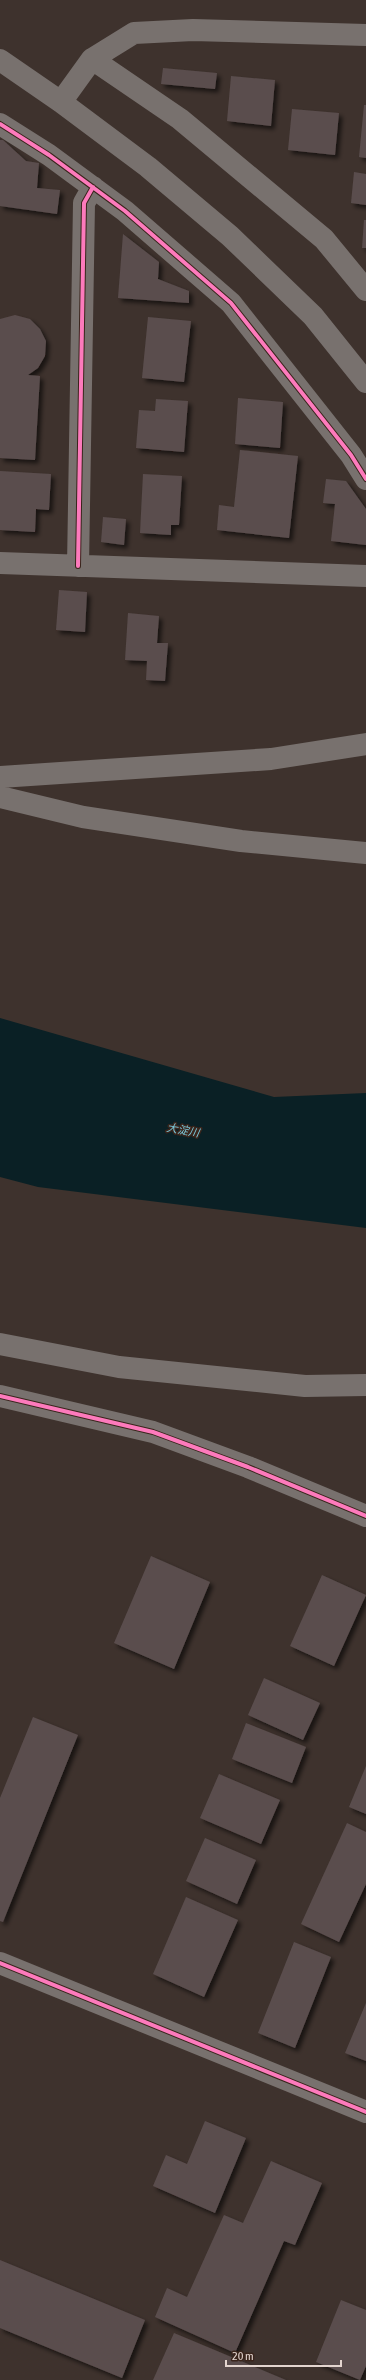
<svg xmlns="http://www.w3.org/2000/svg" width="366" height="2380" font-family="'Asap Condensed','Noto Sans JP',sans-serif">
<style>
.water{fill:#0a2025}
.building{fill:#5a4d4d;filter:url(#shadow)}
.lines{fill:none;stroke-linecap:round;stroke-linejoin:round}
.minor{stroke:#78716e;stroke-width:22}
.cycleway-casing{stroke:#3a251c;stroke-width:6}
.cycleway{stroke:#fd7abc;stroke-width:4}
.labels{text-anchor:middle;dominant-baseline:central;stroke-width:3;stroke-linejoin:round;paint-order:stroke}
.water-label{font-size:11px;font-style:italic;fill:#7bcde0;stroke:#3a251c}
</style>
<defs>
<filter id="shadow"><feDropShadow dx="3.5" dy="3.5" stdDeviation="2" flood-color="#0009"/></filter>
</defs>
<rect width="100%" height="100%" fill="#3e322d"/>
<path class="water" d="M0 1018 274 1097 366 1093V1228L38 1187 0 1177Z"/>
<path class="building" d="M163 68 217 73 215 89 161 84Z
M231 76 275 80 271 126 227 121Z
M364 105H366V158L359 157Z
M292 109 339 113 335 155 288 150Z
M0 140H3L26 161 39 163 37 188 60 190 57 214 0 206Z
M354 172 366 174V205L351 203Z
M364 220H366V248H362Z
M123 234 159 262 158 279 189 291V303L118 298Z
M15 315 30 319 40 329 46 341 45 356 38 368 28 375 40 376 35 460 0 458V319Z
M148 317 191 321 184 382 142 378Z
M238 398 283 402 280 448 235 444Z
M156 399 188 401 184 452 136 448 139 410 155 411Z
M240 450 298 456 289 538 217 530 219 505 234 507Z
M0 471 51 474 49 510 36 509 35 532 0 530Z
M143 474 182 476 179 525H171V535L140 533Z
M326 479 346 481 366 509V545L331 541 335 504 323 503Z
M103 517 126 519 124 545 101 542Z
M59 590 87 592 85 632 56 630Z
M128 613 159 616 157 643H168L165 681 146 680 147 661 125 660Z
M151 1556 210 1582 174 1669 114 1643Z
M322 1575 366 1595 334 1666 290 1646Z
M264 1678 320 1703 303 1740 248 1715Z
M33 1717 78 1735 3 1922 0 1921V1798Z
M246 1723 306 1747 292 1783 232 1759Z
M366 1766V1814L349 1807Z
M219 1774 280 1800 261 1844 200 1818Z
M347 1823 366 1832V1884L339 1942 301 1924Z
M205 1838 256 1860 237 1904 186 1881Z
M186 1897 238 1920 204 1997 153 1974Z
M294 1942 331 1957 295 2048 258 2033Z
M366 2003V2061L345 2053Z
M205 2121 246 2138 215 2213 153 2186 166 2155 187 2164Z
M271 2161 322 2183 295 2245 284 2241 235 2353 155 2317 167 2288 187 2297 224 2215 243 2223Z
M0 2260 145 2320 122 2378 0 2328Z
M341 2300 366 2310V2366L360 2380 316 2362Z
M174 2333 286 2380H153Z"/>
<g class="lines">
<path class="minor" d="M92 59 180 119 324 239 366 290
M0 60 61 102 148 167 230 236 313 316 366 382
M61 102 92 59 134 33 193 30 366 35
M0 124 49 155 125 211 231 303 351 455 366 479
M0 563 366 576
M78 566 84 203 93 187
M0 777 271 759 366 744
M0 797 83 817 241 841 366 853
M0 1344 119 1367 305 1386 366 1385
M0 1396 153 1432 248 1467 366 1516
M0 1963 366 2112"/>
<g class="cycleway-casing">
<path id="cycleway" d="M0 124 49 155 125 211 231 303 351 455 366 479
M78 566 84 203 93 187
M0 1396 153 1432 248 1467 366 1516
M0 1963 366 2112"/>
</g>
<use href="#cycleway" class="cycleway"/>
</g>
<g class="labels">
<g class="water-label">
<text transform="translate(183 1130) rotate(10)">大淀川</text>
</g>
</g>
<path d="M226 2360v6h115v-6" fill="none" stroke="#e3d5cf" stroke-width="2"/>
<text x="232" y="2360" font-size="12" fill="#e3d5cf" stroke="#3a251c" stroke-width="3" paint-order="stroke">20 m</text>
</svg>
